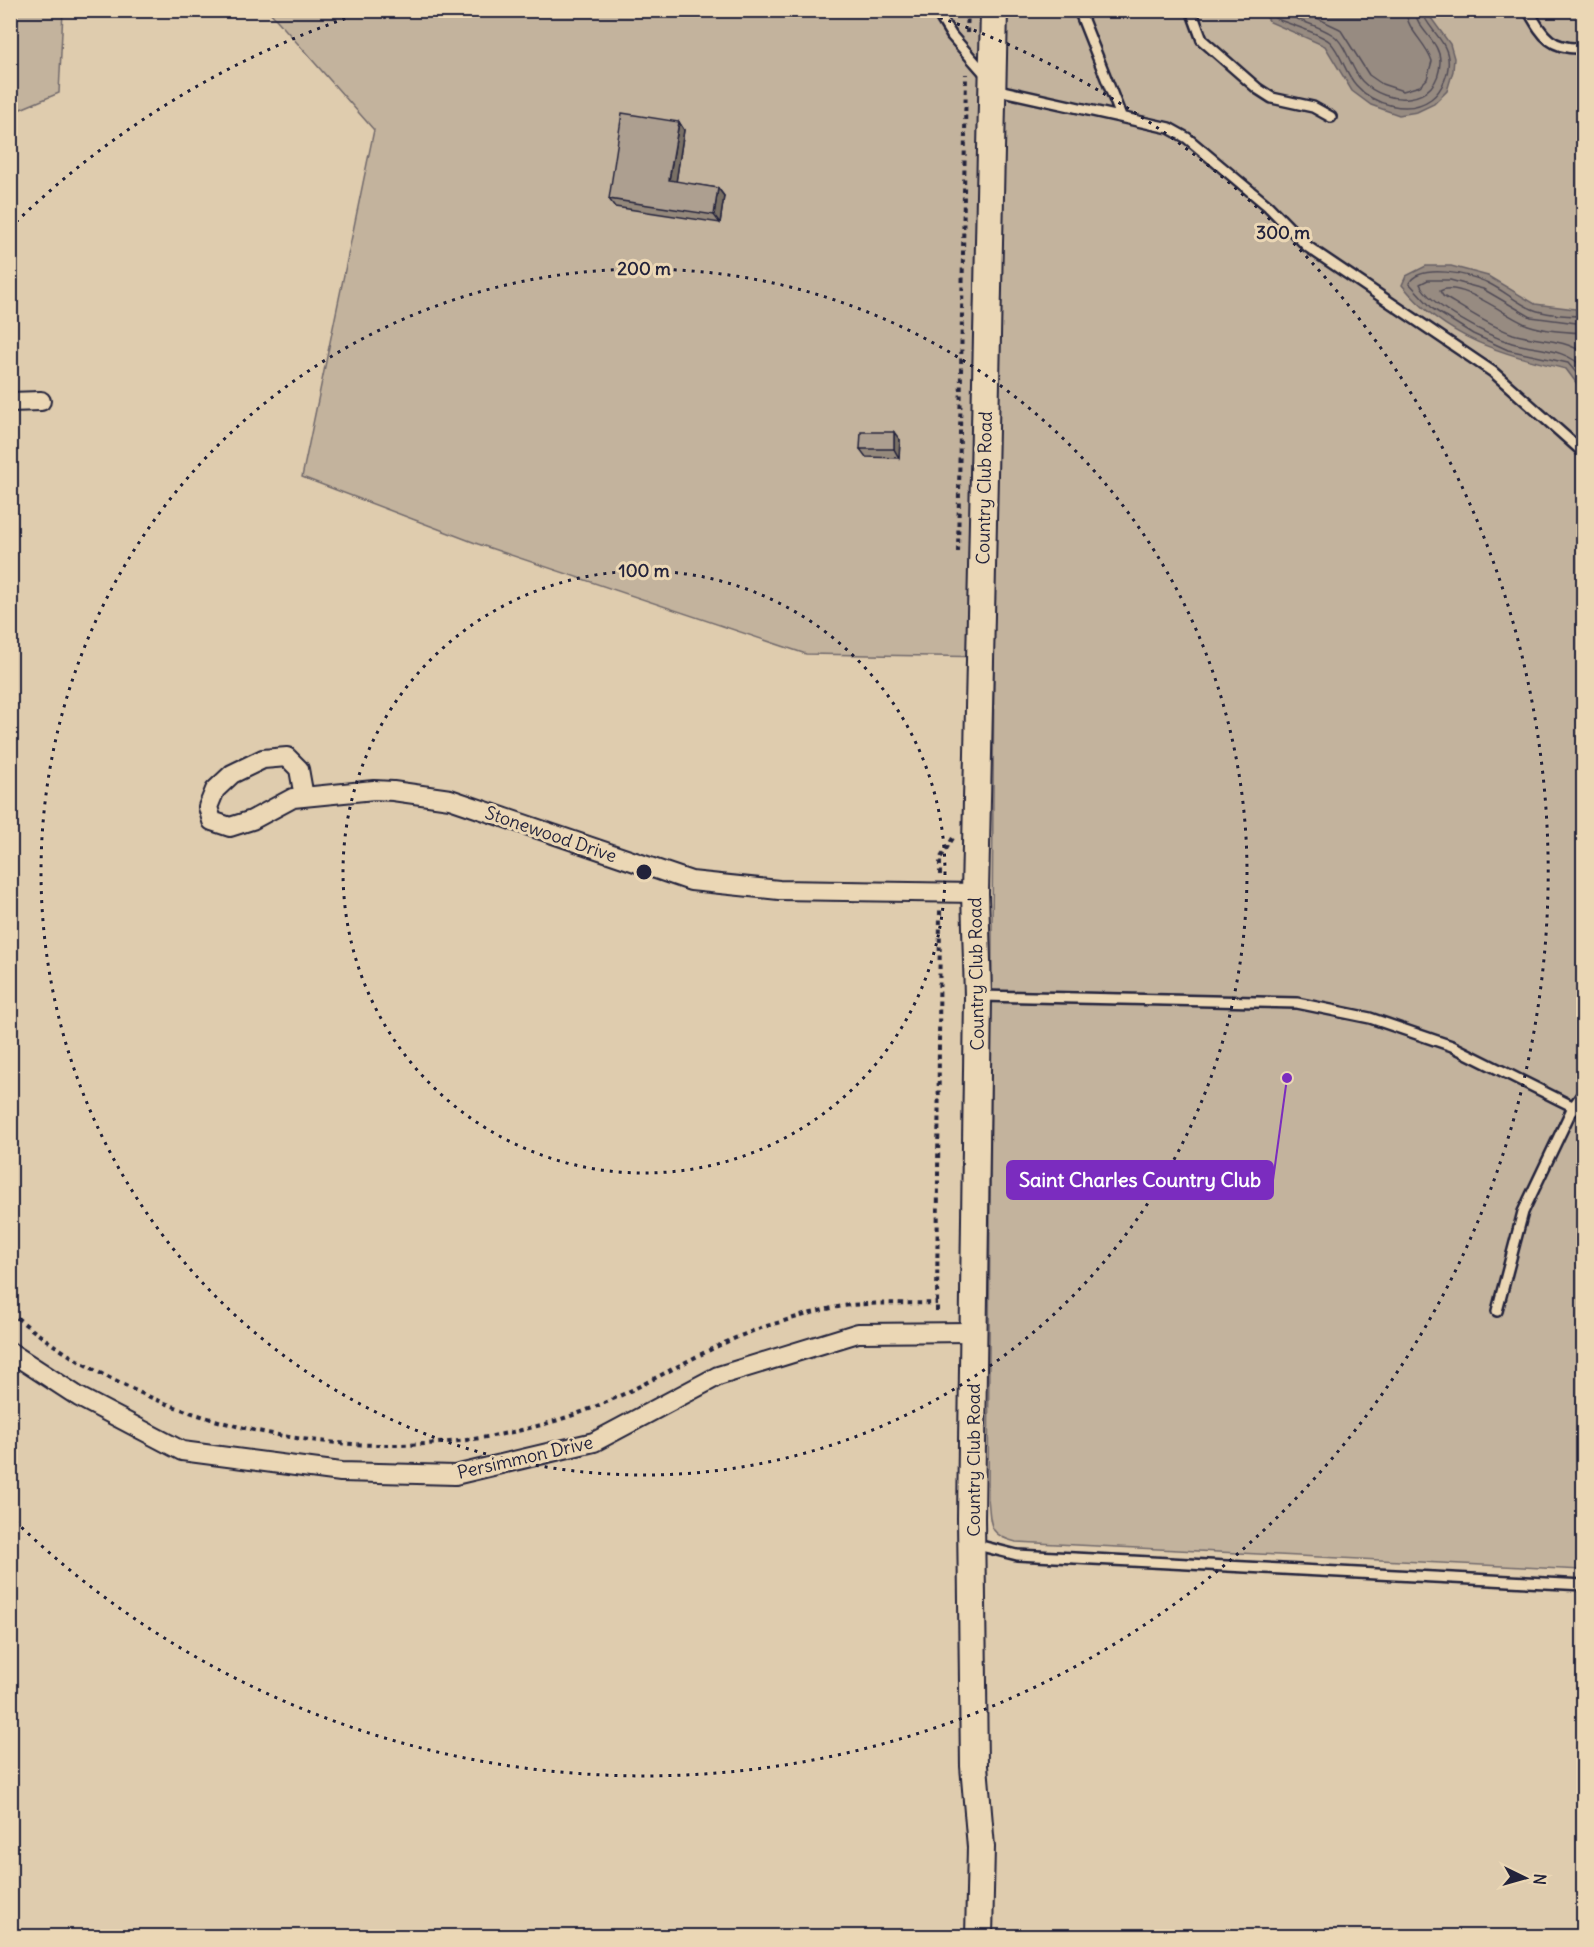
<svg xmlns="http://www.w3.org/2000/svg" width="1594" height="1947" font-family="Delius,sans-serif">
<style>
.green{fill:#c3b39d;stroke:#726a6c;stroke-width:1.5}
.water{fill:#978b81;stroke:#686165;stroke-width:1.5}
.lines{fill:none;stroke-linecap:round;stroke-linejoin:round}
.shore{stroke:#514c57;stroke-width:1.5}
.lane-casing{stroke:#22223b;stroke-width:14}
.street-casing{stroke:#22223b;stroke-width:22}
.secondary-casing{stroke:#22223b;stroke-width:30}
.path{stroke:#22223b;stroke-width:4;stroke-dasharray:4.5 4.5;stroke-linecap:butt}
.lane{stroke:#ebd7b5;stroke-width:9}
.street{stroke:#ebd7b5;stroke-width:18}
.secondary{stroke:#ebd7b5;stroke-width:26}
.wall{fill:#95897c;stroke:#22223b;stroke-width:1.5}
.shaded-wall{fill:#796f65;stroke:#22223b;stroke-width:1.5}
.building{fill:#ad9f90;stroke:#22223b;stroke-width:1.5}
.ring{fill:none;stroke:#22223b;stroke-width:3;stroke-dasharray:3 6}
.labels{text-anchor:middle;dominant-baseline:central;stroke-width:6;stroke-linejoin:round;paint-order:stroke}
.street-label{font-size:18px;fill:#22223b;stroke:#ebd7b5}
.centre{fill:#22223b;stroke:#ebd7b5;stroke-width:3}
.ring-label{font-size:18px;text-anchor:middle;font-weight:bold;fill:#22223b;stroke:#ebd7b5;stroke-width:6;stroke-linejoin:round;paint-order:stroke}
.leader{fill:none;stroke:#7b2cbf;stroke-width:2}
.callout-dot{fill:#7b2cbf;stroke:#ebd7b5;stroke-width:2}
.callout{fill:#7b2cbf;stroke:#7b2cbf;stroke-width:2}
.callout-label{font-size:20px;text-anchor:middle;font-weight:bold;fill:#fff}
</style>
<rect width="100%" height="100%" fill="#dfccae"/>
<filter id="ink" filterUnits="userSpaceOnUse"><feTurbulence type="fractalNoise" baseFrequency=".0167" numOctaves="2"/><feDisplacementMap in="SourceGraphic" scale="12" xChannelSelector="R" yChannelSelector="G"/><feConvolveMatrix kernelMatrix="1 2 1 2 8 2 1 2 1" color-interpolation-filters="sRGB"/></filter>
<g filter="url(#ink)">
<path class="green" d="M11 10 63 11 59 93 11 113Z
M269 11H1583V1570L1016 1542C987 1535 991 1524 988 1498L994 657 806 654 478 544 302 477 374 130Z"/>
<path class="water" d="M1262 11H1426L1450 44 1454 58 1453 71 1447 91 1434 104 1417 112 1399 115 1371 105 1352 91 1325 46 1270 22Z
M1426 266H1451L1488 276 1535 304 1583 310V392L1566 369C1502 354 1446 339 1402 285L1406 276Z"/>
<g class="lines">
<path class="shore" d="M1270 10 1275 18C1288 24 1320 33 1330 42 1341 53 1345 73 1356 85 1373 105 1409 115 1431 99 1442 91 1450 72 1448 58 1446 39 1424 25 1422 10
M1279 10C1295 21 1317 24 1333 35 1347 45 1350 68 1362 81 1387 107 1439 106 1440 62 1441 41 1416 30 1415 10
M1300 10 1340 29 1369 75 1382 84 1403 91 1420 86 1427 79 1432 61C1426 42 1406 30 1406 10
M1584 316C1568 316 1547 315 1532 309 1517 303 1503 290 1488 283 1471 274 1420 263 1409 283L1433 309 1473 334 1508 350 1568 363 1584 382
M1584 324 1531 317 1483 289 1450 280H1428L1420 284C1430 306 1488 336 1512 343 1536 350 1567 348 1584 369
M1584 333C1566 332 1545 331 1528 325 1508 318 1461 279 1440 291L1443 296C1466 310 1488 325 1513 334 1534 341 1566 338 1584 354"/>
<g class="lane-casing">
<path id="lane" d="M936 10 952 36 987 76
M1079 10 1121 116
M1191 10 1202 40 1258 89 1272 98 1313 107 1331 117
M1528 10C1543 36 1550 50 1584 48
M995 86 998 90 1169 128 1187 138 1268 206 1308 247 1493 372 1584 453
M981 996 1297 1003 1370 1018 1452 1046 1584 1112
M1497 1311 1523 1212 1573 1107 1584 1092
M973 1544 1017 1555 1584 1585"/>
</g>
<g class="street-casing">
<path id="street" d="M10 402 41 401
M304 797 299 769 287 757 263 759 232 774 215 790 208 807 212 821 230 827 252 820 293 798 374 790 393 791 450 799 691 881 779 890 975 893
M10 1352 79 1397 182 1451 341 1472 455 1475 594 1442 718 1376 858 1333 973 1332"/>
</g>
<g class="secondary-casing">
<path id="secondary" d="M979 1936 981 1847 974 1766 971 1518 978 996 975 893 994 10"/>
</g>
<path class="path" d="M967 33 968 10
M958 552 966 74
M940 875V859L953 838
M937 1311 940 910
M10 1312C162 1440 392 1480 579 1413 643 1390 703 1347 767 1326 791 1319 818 1310 843 1306 874 1302 906 1304 937 1303"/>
<use href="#lane" class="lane"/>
<use href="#street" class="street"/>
<use href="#secondary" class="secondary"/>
</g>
<path class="wall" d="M679 122 684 130 676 182 718 188 724 196 720 223 615 207 609 199Z
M900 440 899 458 866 457 860 449Z"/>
<path class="shaded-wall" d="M679 122 684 130 675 189 669 180Z
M718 188 724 196 720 223 714 215Z
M894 432 900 440 899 458 894 449Z"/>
<path class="building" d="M622 113 679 122 669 180 718 188 714 215 609 199Z
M861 432H894V449H860Z"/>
</g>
<g class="ring">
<circle cx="644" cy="872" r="301"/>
<circle cx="644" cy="872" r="603"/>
<path d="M16 222A904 904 0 0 1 365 12M923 12A904 904 0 1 1 16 1522"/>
</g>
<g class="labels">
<g class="street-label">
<text transform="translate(984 488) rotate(-89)">Country Club Road</text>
<text transform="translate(551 834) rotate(19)">Stonewood Drive</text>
<text transform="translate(976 974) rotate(-91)">Country Club Road</text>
<text transform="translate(525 1457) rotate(-13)">Persimmon Drive</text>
<text transform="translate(973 1460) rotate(-90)">Country Club Road</text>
</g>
</g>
<circle cx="644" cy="872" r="9" class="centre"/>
<g class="ring-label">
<text x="1283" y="239">300 m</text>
<text x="644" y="275">200 m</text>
<text x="644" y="577">100 m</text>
</g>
<path class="leader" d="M1287 1078L1273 1180"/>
<circle class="callout-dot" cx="1287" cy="1078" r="6"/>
<rect class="callout" x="1007" y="1161" width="266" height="38" rx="6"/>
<g class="callout-label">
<text x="1140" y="1187">Saint Charles Country Club</text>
</g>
<rect width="1594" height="1947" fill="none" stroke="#ebd7b5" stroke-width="36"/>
<rect x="18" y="18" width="1558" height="1911" fill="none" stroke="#22223b" stroke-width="2" filter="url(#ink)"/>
<g transform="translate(1525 1878) rotate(95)" stroke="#ebd7b5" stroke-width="4.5" paint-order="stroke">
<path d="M0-4.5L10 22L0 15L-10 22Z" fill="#22223b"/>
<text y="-9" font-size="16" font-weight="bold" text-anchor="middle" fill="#22223b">N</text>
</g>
</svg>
